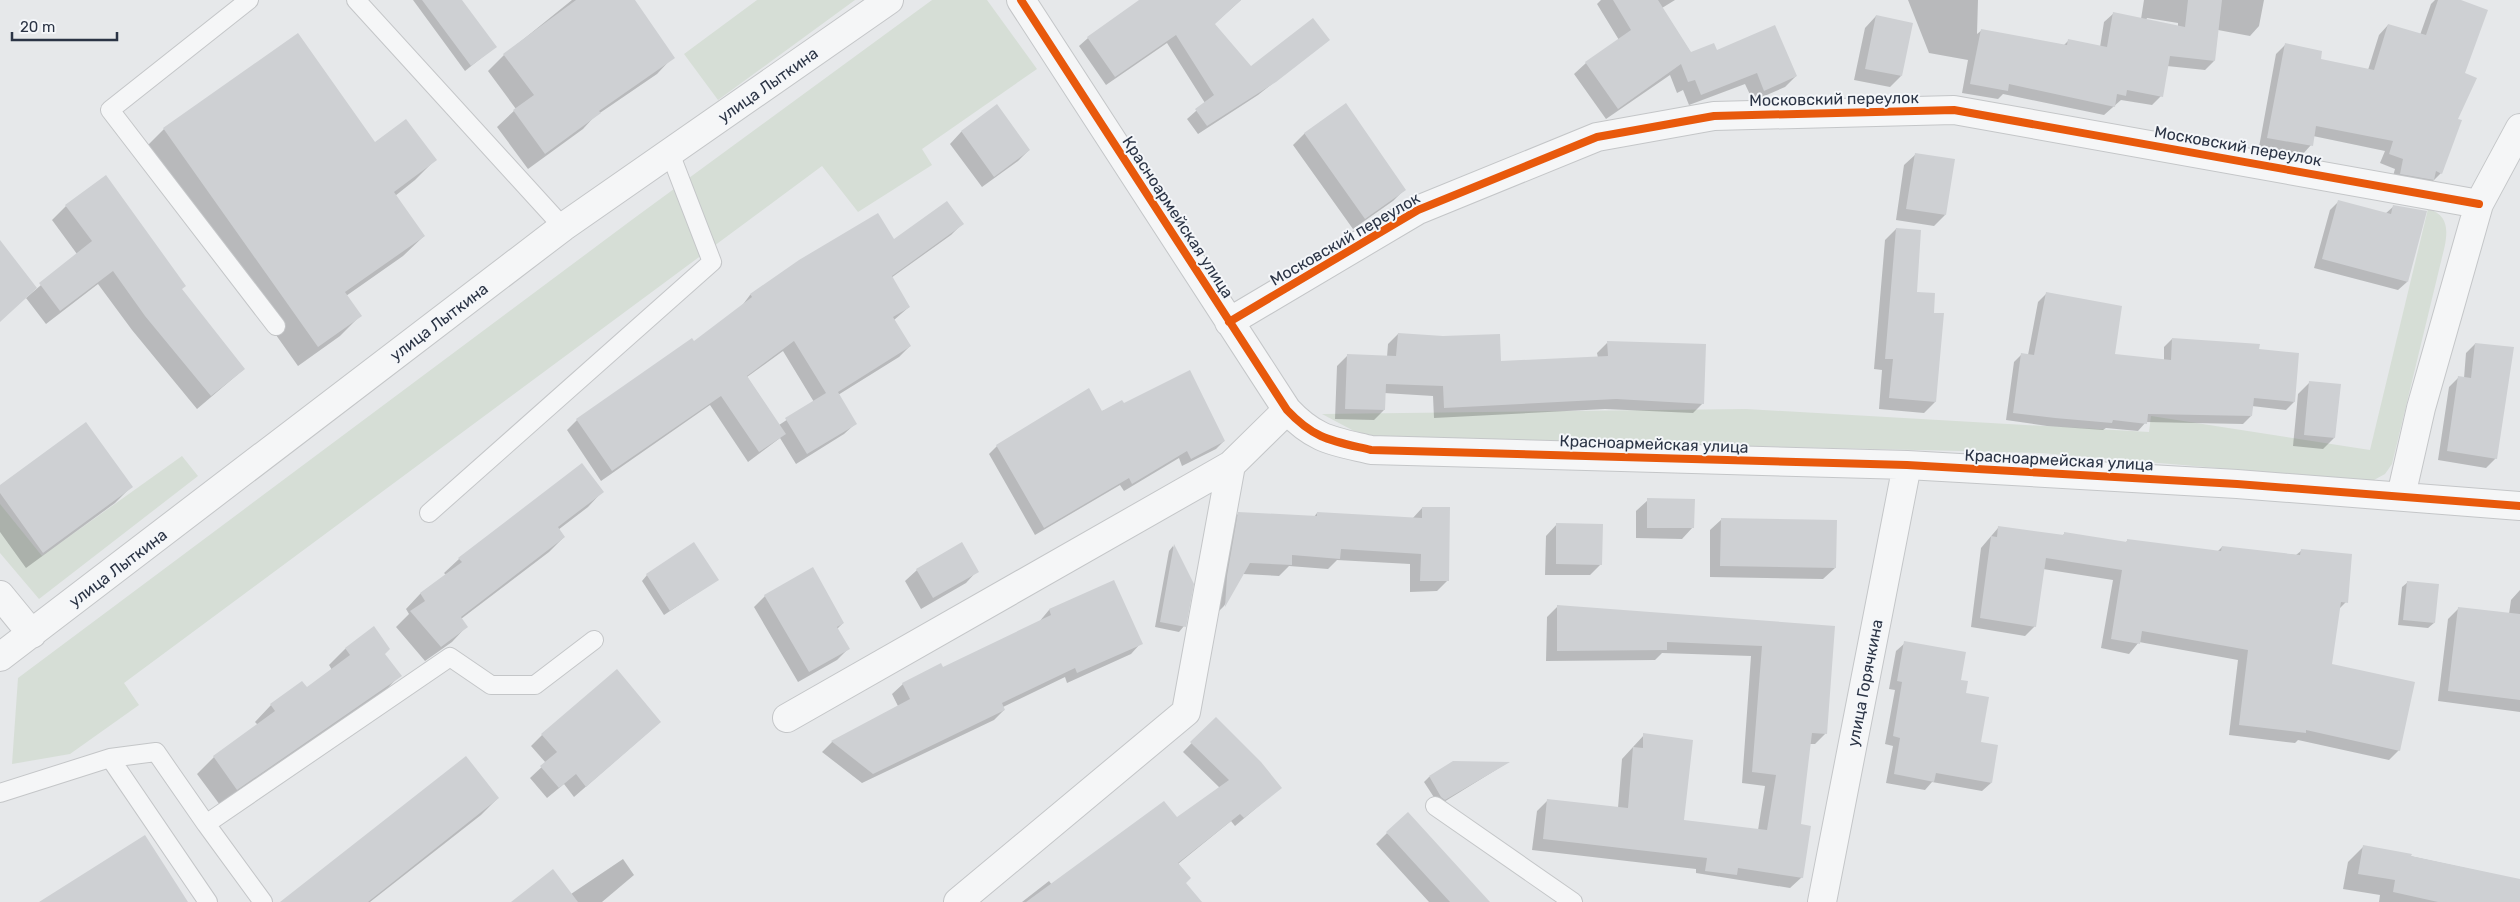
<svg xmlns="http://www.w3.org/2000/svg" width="2520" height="902" font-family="Rubik,sans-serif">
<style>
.green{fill:#d6ded6}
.shadow{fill:#0003;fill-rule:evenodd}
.building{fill:#ced0d3}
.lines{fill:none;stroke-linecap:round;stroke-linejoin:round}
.lane-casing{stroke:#c4c6c8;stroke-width:20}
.street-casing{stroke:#c4c6c8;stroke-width:30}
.lane{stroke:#f5f6f7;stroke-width:18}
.street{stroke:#f5f6f7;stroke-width:28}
.cycleway-casing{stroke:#f4f6f9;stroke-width:11}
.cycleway{stroke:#e8590c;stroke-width:8}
.labels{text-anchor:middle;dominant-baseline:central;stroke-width:4;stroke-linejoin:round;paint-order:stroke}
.street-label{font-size:16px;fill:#2b3445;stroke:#f4f6f9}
</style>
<rect width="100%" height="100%" fill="#e6e8ea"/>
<path class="green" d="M757 0H855L718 100 684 54Z
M932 0H987L1037 69 922 149 932 165 858 212 822 166 124 683 139 705 70 754 12 764 18 678 633 219Z
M2428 209C2447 214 2448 228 2445 245L2392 464 2385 474 2372 481 2041 453 1379 437 1354 431 1322 414 1746 409 2149 432 2151 416 2370 450Z
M182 456 198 476 39 599 0 553V504L42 556Z"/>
<path class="shadow" d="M413 0H461L495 47 465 71Z
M572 0H633L673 57 657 74 594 117 583 129 528 169 497 127 516 109 488 71 504 55Z
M1144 0H1241L1214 24 1251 68 1328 40 1258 95 1198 134 1187 119 1205 103 1167 43 1106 85 1079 46 1088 38Z
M1601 0H1675L1662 8 1691 53 1716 52 1796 76 1785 87 1753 101 1745 84 1689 105 1683 90 1677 93 1670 75 1606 119 1574 74 1586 63 1619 40 1597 4Z
M1908 0H1978L1977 34 1982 30 2063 46 2069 40 2100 47 2104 22 2114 13 2141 19 2144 0H2264L2259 26 2250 36 2218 30 2214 61 2205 70 2167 66 2161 96 2152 105 2121 100 2104 115 2003 94 1998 99 1962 93 1968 60 1929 53ZM2147 18 2178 23V27L2146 20Z
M2435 0H2457L2464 73 2456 119 2441 173 2431 183H2391L2395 169 2380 163 2385 151 2313 136 2311 145 2302 155 2259 147 2276 54 2285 45 2319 60 2368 70 2379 35 2388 25 2420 35 2431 4Z
M1876 16 1901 76 1890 87 1854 80 1865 28Z
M997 106 1029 150 1018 161 982 187 950 144 961 132Z
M164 129 375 144 435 160 415 180 395 196 424 236 403 256 346 296 360 316 340 336 298 366 144 149Z
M1305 133 1404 190 1393 201 1353 229 1293 145Z
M1916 154 1945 215 1934 226 1896 220 1904 165Z
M2339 201 2385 214 2394 206 2407 282 2398 290 2314 268 2330 210Z
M66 206 181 290 244 369 197 409 132 330 98 284 46 324 26 298 77 254 52 220Z
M962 224 951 235 891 278 909 307 894 320 910 346 899 357 838 395 855 424 844 434 796 464 780 438 748 462 710 405 601 481 567 430 577 420 693 343 741 307 750 295 800 261ZM783 351 814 402 779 425 747 377Z
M1896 229 1915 293 1932 314 1935 402 1924 413 1879 409 1882 370 1874 369 1885 240Z
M2046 294 2114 355 2164 360V347L2172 339 2258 350 2294 402 2286 410 2252 406 2251 416 2243 424 2146 422 2138 431 2106 428 2103 430 2047 426 2006 420 2014 362 2022 354 2028 355 2038 302Z
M1398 334 1500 362 1598 358 1597 353 1607 343 1703 403 1693 413 1605 409 1434 418 1433 396 1384 393V410L1374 420 1335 419 1337 366 1347 356 1387 357 1388 344Z
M2475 344 2496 458 2486 468 2438 460 2449 387 2458 378H2464L2466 353Z
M2310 382 2334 438 2323 449 2293 446 2298 394Z
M1123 404 1224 441 1216 449 1182 466 1179 458 1124 491 1120 485 1035 535 989 454 997 446Z
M0 487H131L115 503 26 568 0 532Z
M602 492 588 507 558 530 564 537 549 552 461 619 466 627 452 642 425 661 396 627 409 614 406 609 420 594 446 575 444 573 459 559Z
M1648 500 1693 527 1682 539 1636 538V511Z
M1422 508 1448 580 1437 591 1410 592V564L1337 560 1328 569 1289 566 1279 576 1243 574 1224 606 1215 615 1228 524 1239 513 1314 517 1317 513 1412 519Z
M1722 519 1835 568 1823 579 1710 577V530Z
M1557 524 1601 564 1590 575H1545L1546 536Z
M1998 528 2062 536 2065 533 2125 543 2128 540 2217 552 2222 547 2296 555 2301 551 2346 602 2338 610 2331 665 2399 750 2389 760 2298 740 2295 743 2229 735 2238 660 2139 642 2129 654 2101 648 2113 580 2043 569 2035 626 2025 636 1971 627 1981 548Z
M1173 546 1192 584 1184 626 1179 632 1155 627 1169 551Z
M917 570 977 571 966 583 921 609 905 581Z
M647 575 717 580 664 615 642 581Z
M1113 582 1141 643 1131 654 1067 683 1065 677 1003 707 1004 710 994 720 862 783 822 752 832 742 898 706 892 694 903 684 943 669 1039 622 1049 610Z
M2408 582 2434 623 2428 628 2398 625 2402 587Z
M2520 590V712L2438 701 2448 619 2459 608 2509 614 2511 600Z
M765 596 843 623 837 629 848 649 837 660 798 682 754 607Z
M1558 606 1834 627 1826 733 1815 744H1809L1800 825 1802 877 1790 888 1696 873V869L1532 850 1537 811 1548 800 1618 808 1622 759 1644 735 1683 822 1758 830 1765 786 1742 783 1751 656 1662 653 1655 660 1546 661 1547 617Z
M374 628 383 654 400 675 384 692 220 805 197 774 214 757 258 725 255 722 271 705 306 689 332 670 329 665 345 649Z
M1905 643 1959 681 1991 783 1982 791 1932 782 1925 790 1886 783 1893 746 1885 744 1895 690 1889 689 1896 651Z
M1216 718 1280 788 1235 826 1231 821 1178 864 1163 902H1022L1049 881 1052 885 1177 819 1220 788 1183 752Z
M660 722 574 797 564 784 547 798 530 778 546 763 531 746 542 735Z
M1507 763 1439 805 1424 782 1429 777Z
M498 798 481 815 370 902H283Z
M1387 833 1489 902H1429L1376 844Z
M2364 846 2520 880V902H2379L2380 895 2343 889 2348 862Z
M623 859 634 875 602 902H515L571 894Z"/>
<path class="building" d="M422 0H462L497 47 471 66Z
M576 0H635L675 58 599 111 601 113 545 154 513 110 534 95 503 54Z
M1139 0H1241L1215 24 1251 66 1313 18 1330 40 1276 82 1207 126 1195 109 1214 95 1176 35 1115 77 1087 37Z
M1613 0H1658L1691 52 1714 43 1717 50 1775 25 1797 76 1764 91 1757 73 1701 95 1695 80 1688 82 1681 64 1618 109 1585 62 1631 30Z
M2188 0H2222L2215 61 2170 56 2163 97 2127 90 2126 96 2117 94 2115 107 2009 84 2008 91 1970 84 1981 29 2067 45 2068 39 2107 47 2113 12 2185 27Z
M2438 0H2461L2488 10 2465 73 2477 78 2458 119 2462 120 2442 174 2436 171 2434 180 2400 174 2403 159 2389 154 2393 141 2316 126 2313 146 2267 138 2285 43 2322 51 2321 59 2374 70 2388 24 2426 35Z
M1876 15 1913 23 1902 76 1865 69Z
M298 33 375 142 406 119 437 160 394 192 425 236 345 292 362 316 318 347 163 128Z
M1346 103 1406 190 1365 219 1304 133Z
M997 104 1030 150 994 177 961 131Z
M1915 153 1955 159 1946 215 1906 209Z
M106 175 186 286 182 289 245 369 211 396 145 316 113 271 60 311 39 283 92 241 65 205Z
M2338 200 2391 214 2393 205 2427 211 2408 282 2322 259Z
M947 201 964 224 892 276 910 307 893 317 911 346 838 392 857 424 807 454 785 418 826 393 794 341 747 376 786 434 759 452 721 396 612 471 576 419 692 338 694 341 752 297 750 294 799 260 878 213 894 239Z
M1896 228 1921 230 1917 292 1935 293 1934 313H1944L1936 402 1889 398 1893 359H1885Z
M0 240 37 288 0 322Z
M2046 292 2122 306 2115 354 2171 360 2172 338 2260 344 2259 349 2299 353 2295 402 2254 398 2252 416 2148 414 2147 424 2113 420 2112 423 2055 418 2013 413 2021 353 2034 355Z
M1398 333 1443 336 1500 334 1501 361 1608 356 1607 341 1706 344 1704 404 1616 399 1444 408 1443 386 1386 384 1385 410 1345 409 1347 354 1396 356Z
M2475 343 2514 347 2497 459 2447 451 2458 376 2471 378Z
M1190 370 1225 441 1191 459 1187 451 1132 484 1129 478 1044 528 996 445 1089 388 1102 411 1122 400 1124 403Z
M2309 381 2341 384 2335 438 2304 435Z
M86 422 133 487 43 553 0 493V485Z
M582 463 604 492 558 527 565 537 461 617 468 627 441 647 410 611 425 601 420 593 462 562 458 558Z
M1647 498 1695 499 1694 528H1647Z
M1422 507H1450L1449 581H1420L1421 554 1341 549 1340 559 1292 555V565L1250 563 1225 607 1227 576 1238 512 1317 516V512L1422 518Z
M1721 518 1837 520 1836 568 1720 566Z
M1556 523 1603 524 1602 565 1556 564Z
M1998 526 2064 535V532L2127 542V539L2221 551 2222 546 2300 555 2301 549 2352 554 2348 603 2341 602 2332 664 2415 682 2400 751 2306 730V733L2239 725 2248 650 2142 631 2140 644 2111 639 2122 570 2046 558 2036 627 1980 618 1991 536 1997 537Z
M694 542 719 580 670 611 646 574Z
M962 542 979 572 933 598 916 569Z
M1174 544 1194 584 1186 627 1160 622Z
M813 567 844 623 837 627 850 649 809 672 764 595Z
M1114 580 1143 644 1077 673 1075 668 1002 703 1005 710 873 774 831 741 910 699 902 683 941 663 943 667 1051 615 1049 609Z
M2407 581 2439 584 2435 623 2403 620Z
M1557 605 1835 626 1827 734 1812 733 1801 824 1811 826 1803 878 1738 868 1737 875 1705 871 1707 858 1543 839 1547 799 1628 808 1633 747 1643 748V733L1693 740 1684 820 1767 830 1776 775 1752 772 1762 646 1667 642V650L1557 651Z
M2458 607 2520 614V700L2448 691Z
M374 626 390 649 385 654 402 676 237 790 213 756 275 711 270 704 302 681 307 687 350 655 345 648Z
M1904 641 1966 652 1961 680 1968 681 1966 693 1989 697 1981 742 1998 745 1992 783 1936 773 1934 782 1894 774 1900 738 1893 736 1902 682 1897 681Z
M617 669 661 722 586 787 576 774 559 788 540 766 557 752 541 734Z
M1216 717 1261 762 1282 788 1244 818 1240 814 1178 863 1191 878 1186 883 1202 902H1026L1164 801 1177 817 1229 780 1190 742Z
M466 756 499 798 368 902H280Z
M1453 761 1510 762 1445 800 1441 797 1429 776Z
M1408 812 1490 902H1450L1386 832Z
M145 835 188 902H39Z
M2363 845 2412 854 2411 856 2520 879V902H2438L2393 892 2395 880 2358 874Z
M553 869 578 902H511Z"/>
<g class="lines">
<g class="lane-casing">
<path id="lane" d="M249 0 110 110 276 326
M356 0 563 227
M429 513 712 262 670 153
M110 758 208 902
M0 793 110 758 156 752 206 824
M1435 806 1573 902
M263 902 206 824 450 657 491 685H535L594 640"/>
</g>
<g class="street-casing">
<path id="street" d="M1021 0 1287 410C1315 440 1333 441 1371 450L1907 465 2237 484 2520 506
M1229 322 1418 210 1597 137 1714 116 1954 110 2479 204
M1231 465 1287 410
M2401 496 2421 408 2479 204 2520 128
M0 595 32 634
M0 657 563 227 889 0
M787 718 1231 465 1186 712 958 902
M1822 902 1907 465"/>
</g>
<use href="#lane" class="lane"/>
<use href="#street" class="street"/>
<g class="cycleway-casing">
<path id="cycleway" d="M1021 0 1287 410C1315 440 1333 441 1371 450L1907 465 2237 484 2520 506
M1229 322 1418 210 1597 137 1714 116 1954 110 2479 204"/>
</g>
<use href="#cycleway" class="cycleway"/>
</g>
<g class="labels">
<g class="street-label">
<text transform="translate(768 85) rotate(-35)">улица Лыткина</text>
<text transform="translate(1834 99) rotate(-1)">Московский переулок</text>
<text transform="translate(2238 146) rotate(10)">Московский переулок</text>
<text transform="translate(1178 217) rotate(57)">Красноармейская улица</text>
<text transform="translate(1345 239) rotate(-30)">Московский переулок</text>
<text transform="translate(439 322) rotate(-37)">улица Лыткина</text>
<text transform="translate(1654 444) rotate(2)">Красноармейская улица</text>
<text transform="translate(2059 460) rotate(3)">Красноармейская улица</text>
<text transform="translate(118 568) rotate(-37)">улица Лыткина</text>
<text transform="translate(1865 683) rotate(-79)">улица Горячкина</text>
</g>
</g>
<path d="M12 32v8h105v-8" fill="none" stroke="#2b3445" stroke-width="2.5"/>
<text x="20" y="32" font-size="15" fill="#2b3445" stroke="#f4f6f9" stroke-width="4" paint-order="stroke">20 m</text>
</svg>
